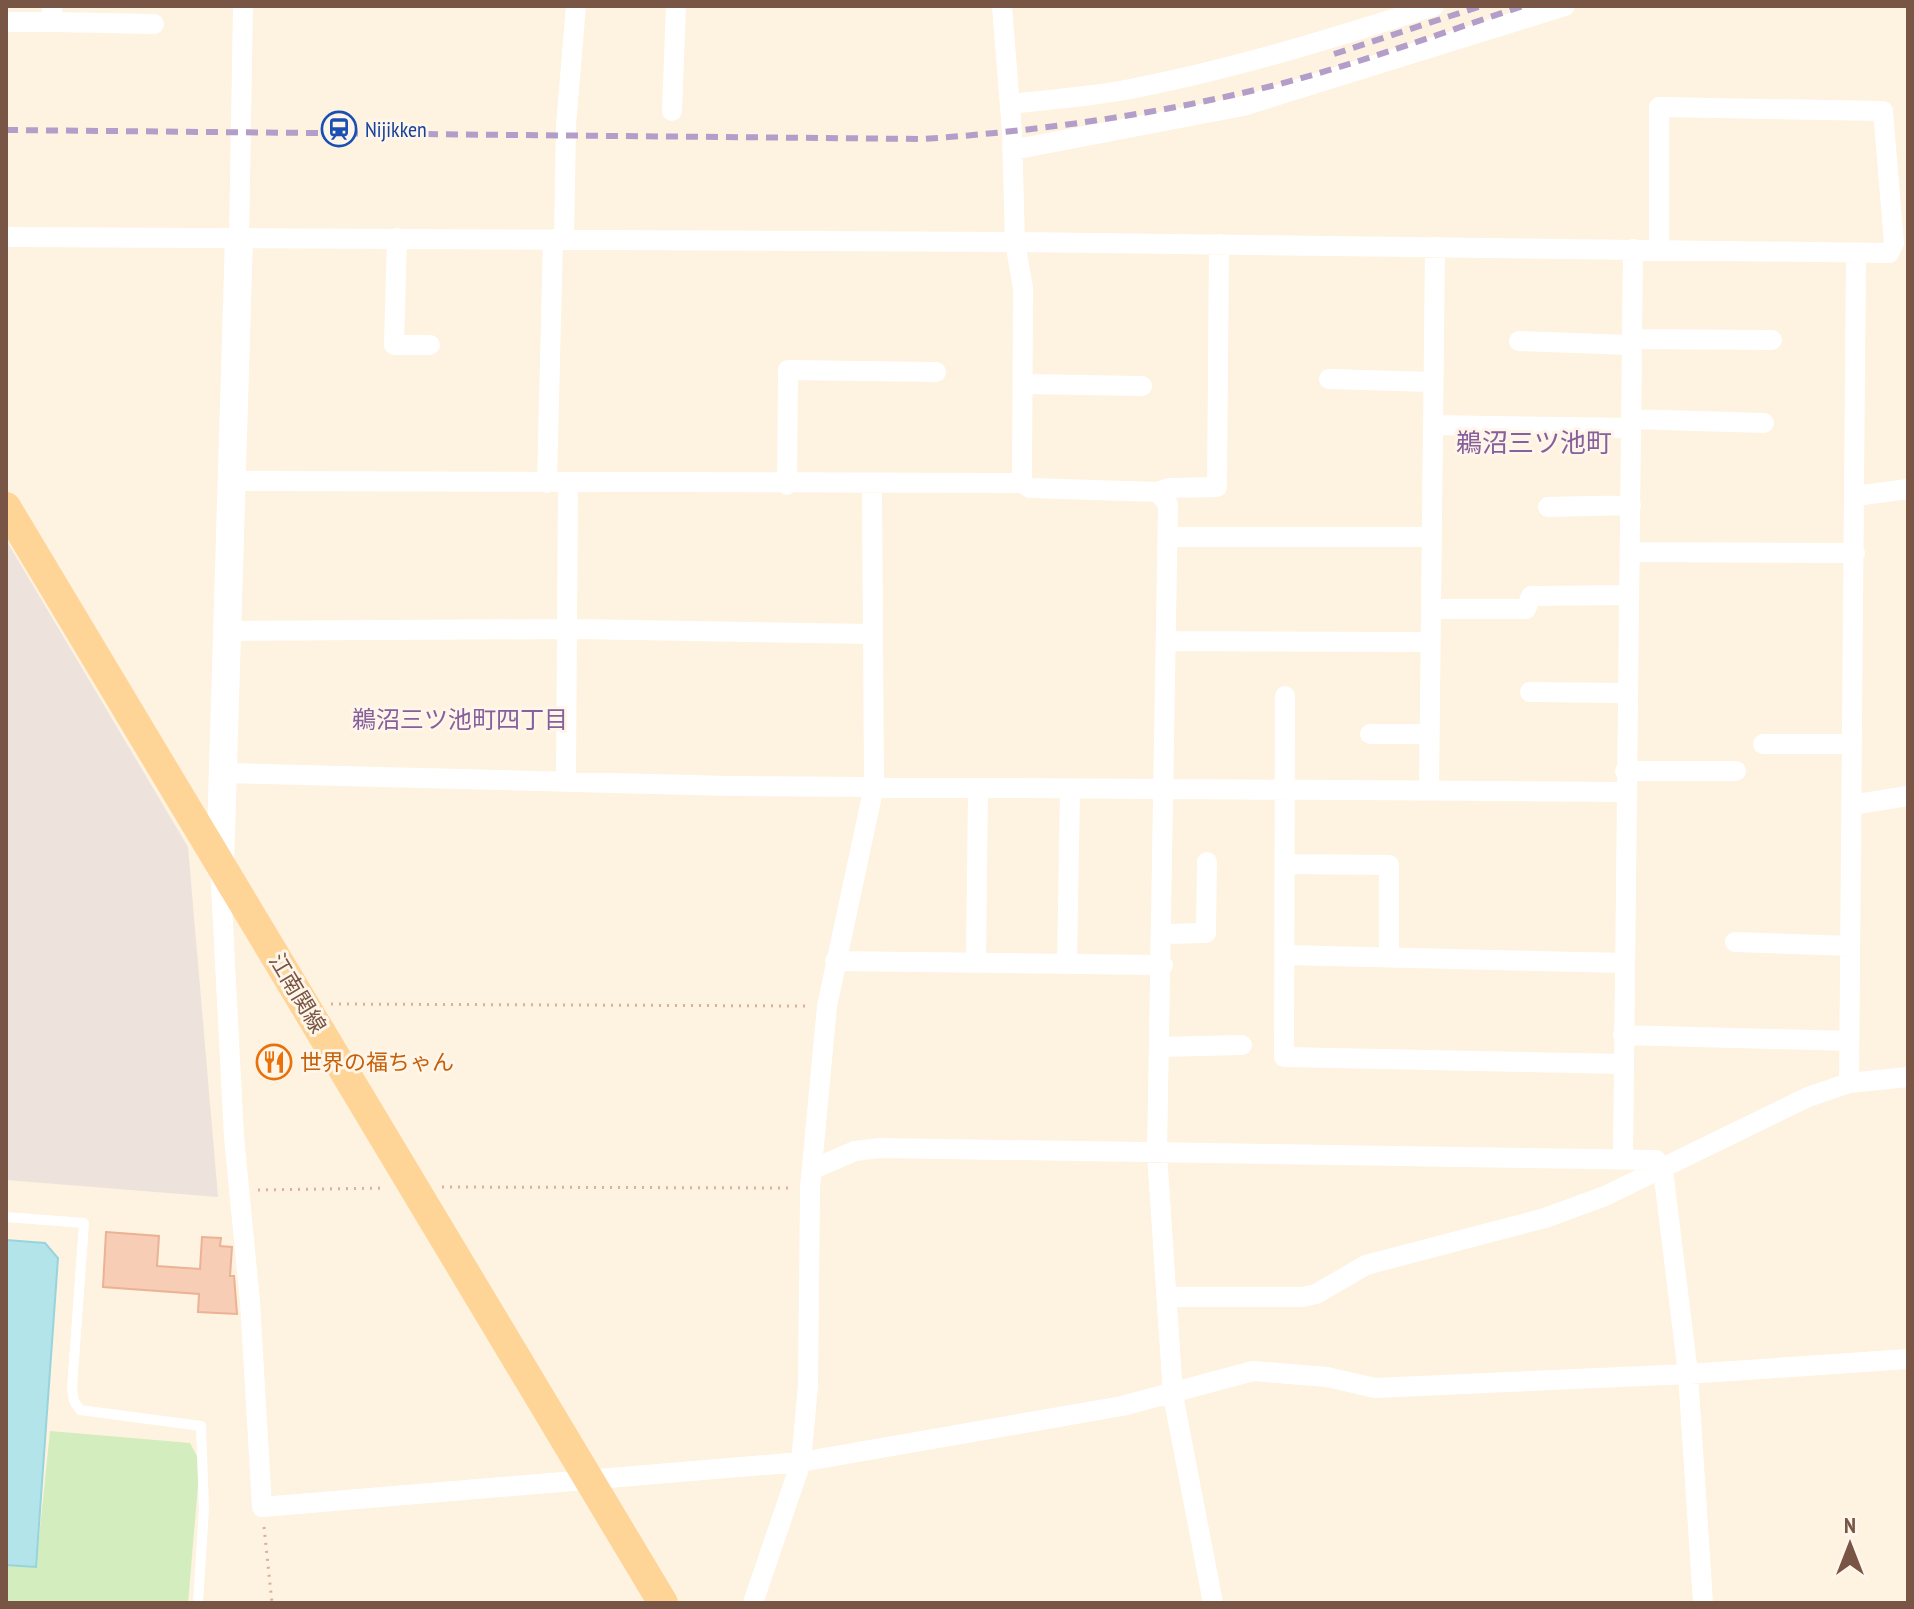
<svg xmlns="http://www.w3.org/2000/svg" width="1914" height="1609" font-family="'PT Sans Narrow','Noto Sans JP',sans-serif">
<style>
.industrial{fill:#ede3dc}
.green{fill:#d3edbe}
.water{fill:#b3e4ea;stroke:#98d4dd;stroke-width:2}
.building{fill:#f7cdb5;stroke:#ebb294;stroke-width:2}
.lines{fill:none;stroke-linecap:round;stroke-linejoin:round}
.path{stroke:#dbb098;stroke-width:3;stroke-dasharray:2 6;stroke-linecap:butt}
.lane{stroke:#fff;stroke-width:10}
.street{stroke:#fff;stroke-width:20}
.secondary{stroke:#fff;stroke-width:28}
.primary{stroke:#ffd497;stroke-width:30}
.rail{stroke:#b39ec9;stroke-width:6;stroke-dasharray:12 8;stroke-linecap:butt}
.labels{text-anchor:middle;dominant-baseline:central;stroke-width:6;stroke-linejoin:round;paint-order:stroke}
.transit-label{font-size:22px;fill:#164399;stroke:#fff5e9;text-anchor:start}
.street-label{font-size:22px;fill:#785545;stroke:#fff5e9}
.food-label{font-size:22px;fill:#c56008;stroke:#fff5e9;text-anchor:start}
.neighbourhood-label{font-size:24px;fill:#86609c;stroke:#fff5e9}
.quarter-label{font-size:26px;fill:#86609c;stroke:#fff5e9}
</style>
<rect width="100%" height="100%" fill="#fef2e0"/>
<path class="industrial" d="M6 540 188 847 218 1197 6 1180Z"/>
<path class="green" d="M50 1431 190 1443 200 1462 188 1603H6V1565L36 1567Z"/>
<path class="water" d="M6 1240 45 1243 58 1258 36 1567 6 1565Z"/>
<path class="building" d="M106 1232 159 1236 157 1266 200 1269 202 1237 221 1238 220 1246 232 1247 230 1276H234L237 1314 198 1312 199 1294 103 1287Z"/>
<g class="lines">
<path class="path" d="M331 1004 808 1006
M442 1187 790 1188
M258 1190 386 1188
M264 1527 272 1603"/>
<path class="lane" d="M6 1217 84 1223 72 1388 74 1401 80 1410 201 1426 204 1509 198 1603"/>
<path class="street" d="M1002 6 1012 132 1015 242 1023 288 1022 483
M6 22H52V6
M52 22 154 24
M1010 104C1046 100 1084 97 1120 91 1227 71 1331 39 1434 6
M672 111 676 6
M1012 150 1243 106 1565 6
M6 237 1015 242 1889 253 1894 243 1883 111 1659 107V249
M239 238 243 6
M397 238 394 345H430
M564 239 566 125 576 6
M1632 339 1772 340
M1519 341 1632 345
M1329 379 1433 382
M1023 384 1142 386
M1631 419 1764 423
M1433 425 1631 428
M231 481 1022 483 1030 488 1158 492 1168 504 1157 1154 1173 1395 1213 1603
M547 483 553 239
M787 485 788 370 936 372
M1158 492 1169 488 1217 487 1219 244
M1855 496 1908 489
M1548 507 1631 505
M1168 537H1431
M1630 552 1855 553
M1431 609H1526L1531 596 1629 595
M228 631 575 629 873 634
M1166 641 1430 642
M1530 692 1627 693
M1285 696 1284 1057 1623 1064
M1370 734H1429
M1763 744H1852
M1625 771H1736
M223 773 730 786 1624 792
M566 781 568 483
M1429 791 1435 247
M1851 805 1908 796
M1285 864 1389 865V958
M220 866 234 1137 250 1302 262 1507 801 1462 1122 1406 1253 1371 1327 1377 1375 1388 1688 1374 1908 1359
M1163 934 1206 933 1207 862
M1735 942 1850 946
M1285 955 1624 963
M835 961 1163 965
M976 963 978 788
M1067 964 1070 789
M1623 1035 1849 1041
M1160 1047 1242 1045
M1849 1083 1856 253
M1623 1158 1633 249
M813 1169 855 1151 880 1148 1656 1160 1663 1170 1688 1374 1703 1603
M1169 1297H1302L1316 1294 1366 1265 1545 1218 1605 1196 1808 1097 1849 1083 1908 1077
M753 1603 801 1462 808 1386 810 1188 827 1006 874 786 872 485"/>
<path class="secondary" d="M220 866 239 238"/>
<path class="primary" d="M6 507 663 1603"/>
<path class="rail" d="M1334 54 1481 6
M6 130 924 139C1036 131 1146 116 1255 90 1345 69 1435 35 1523 6"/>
</g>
<defs>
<g id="station-ring" transform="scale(1.8)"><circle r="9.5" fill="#fff5e9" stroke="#1a4fb4" stroke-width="1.5"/><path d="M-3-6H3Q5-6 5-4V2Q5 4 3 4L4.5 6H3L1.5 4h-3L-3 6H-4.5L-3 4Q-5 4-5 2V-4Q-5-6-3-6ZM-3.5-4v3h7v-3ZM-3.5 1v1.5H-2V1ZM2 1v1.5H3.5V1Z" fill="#1a4fb4"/></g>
<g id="restaurant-ring" transform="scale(1.8)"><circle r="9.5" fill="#fff5e9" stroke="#e8710a" stroke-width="1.5"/><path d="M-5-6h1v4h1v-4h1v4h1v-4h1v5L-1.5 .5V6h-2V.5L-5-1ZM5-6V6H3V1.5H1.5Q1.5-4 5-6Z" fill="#e8710a"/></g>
</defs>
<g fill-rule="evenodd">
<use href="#station-ring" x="339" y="129"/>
<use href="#restaurant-ring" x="274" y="1062"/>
</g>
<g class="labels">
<g class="transit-label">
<text x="365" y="129">Nijikken</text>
</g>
<g class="street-label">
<text transform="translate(298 993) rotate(59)">江南関線</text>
</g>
<g class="food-label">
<text x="300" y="1062">世界の福ちゃん</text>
</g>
<g class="neighbourhood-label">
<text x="460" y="719">鵜沼三ツ池町四丁目</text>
</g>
<g class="quarter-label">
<text x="1534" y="442">鵜沼三ツ池町</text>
</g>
</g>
<rect width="1914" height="1609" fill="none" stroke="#785545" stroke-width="16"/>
<g transform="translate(1850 1545)" stroke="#fff5e9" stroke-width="6" paint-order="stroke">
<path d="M0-6L14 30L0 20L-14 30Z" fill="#785545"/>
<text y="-12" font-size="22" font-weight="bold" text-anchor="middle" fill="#785545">N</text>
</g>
</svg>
